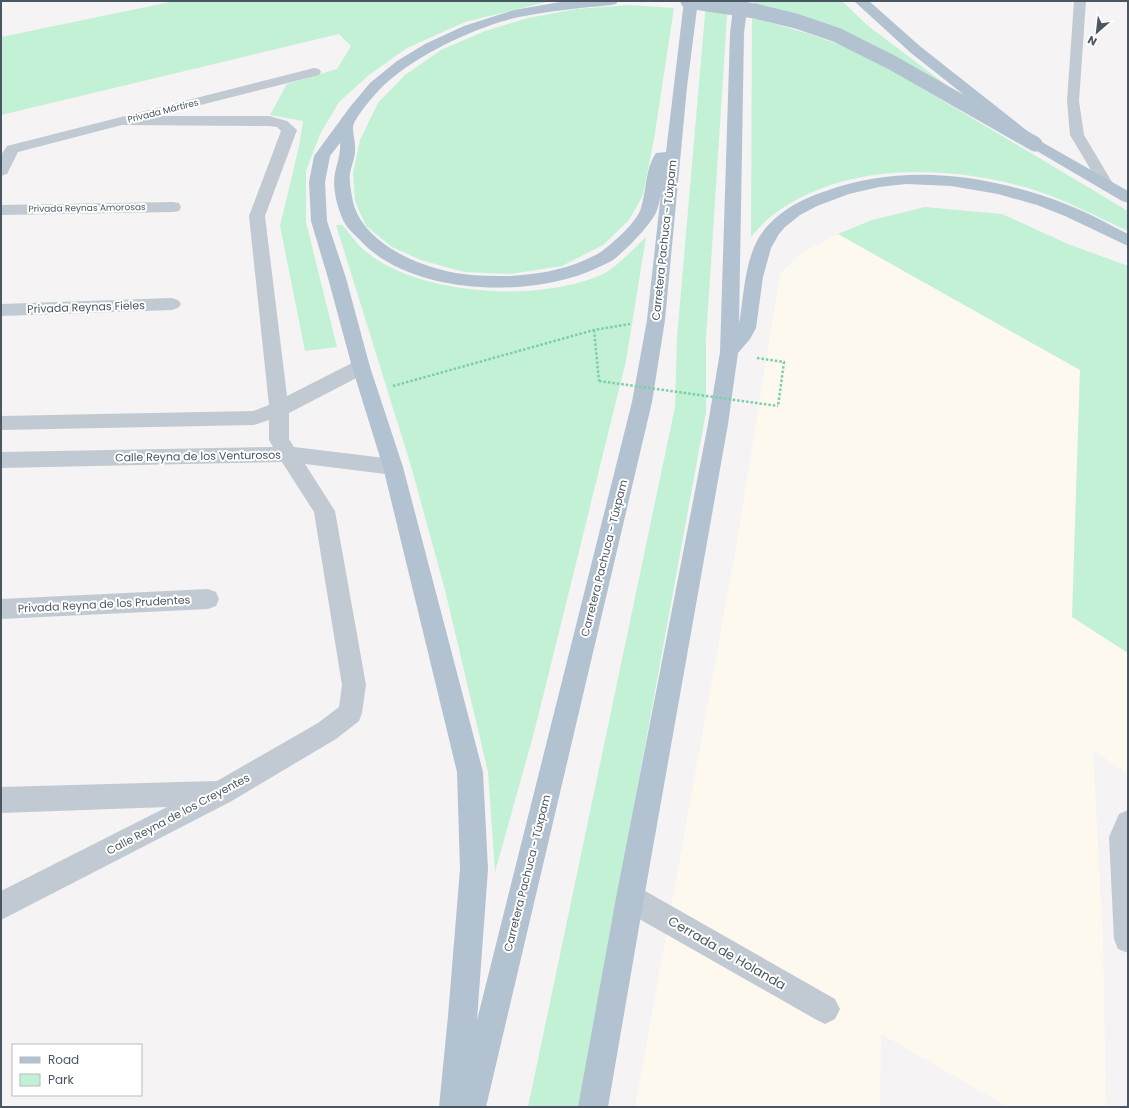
<svg xmlns="http://www.w3.org/2000/svg" width="1129" height="1108" font-family="Poppins,sans-serif">
<style>
.commercial{fill:#fdf9ef}
.green{fill:#c3f1d5}
.lines{fill:none;stroke-linecap:round;stroke-linejoin:round}
.path{stroke:#7ad0a6;stroke-width:2.5;stroke-dasharray:2.5 2;stroke-linecap:butt}
.service{fill:#c1cad2;fill-rule:evenodd}
.minor{fill:#c1cad2;fill-rule:evenodd}
.primary{fill:#b3c2d1;fill-rule:evenodd}
.path-bridge{stroke:#7ad0a6;stroke-width:2.5;stroke-dasharray:2.5 2;stroke-linecap:butt}
.primary-bridge{stroke:#b3c2d1;stroke-width:15}
.labels{text-anchor:middle;dominant-baseline:central;stroke-width:4;stroke-linejoin:round;paint-order:stroke}
.far-street-label{font-size:9px;fill:#4a5661;stroke:#fff}
.street-label{font-size:11px;fill:#4a5661;stroke:#fff}
.near-street-label{font-size:13px;fill:#4a5661;stroke:#fff}
</style>
<rect width="100%" height="100%" fill="#f5f3f3"/>
<path class="commercial" d="M838 234 1080 370 1072 616 1128 653V774L1093 750 1103 940 1106 1107H1008L881 1034 880 1107H635L736 547 780 274 803 252Z"/>
<path class="green" d="M175 1H550L465 22 407 48 369 75 339 102 320 134 306 171V222L337 347 305 351 280 226 299 146 303 121 270 115 287 84 337 69 351 46 339 34 1 115V37Z
M707 1H728L706 339V412L579 1107H528L675 407 677 338 705 14Z
M754 1H842L867 25 953 90C923 72 892 53 860 38 826 23 790 13 753 4Z
M629 5 674 8 654 139 643 195 629 220 603 245 562 266 510 274 464 272 421 260 392 247 366 226 355 201 353 173 360 140 378 103 405 75 441 50 485 31 528 18 577 9Z
M752 18C787 27 822 37 855 51 868 57 880 65 893 71L1128 211V231C1095 216 1060 197 1025 187 944 165 845 162 774 214 766 220 758 229 751 237Z
M925 207 1002 214 1068 244 1128 266V653L1072 617 1080 370 838 234 872 220Z
M336 225H342C351 235 359 247 369 254 423 296 544 303 605 273 615 268 637 246 646 237L626 361 535 729 495 872 488 772 445 590 411 466Z"/>
<g class="lines">
<path class="path" d="M594 330 599 381
M757 358 784 362 778 406
M393 386 594 330 630 324"/>
<path class="service" d="M1074 1H1086L1079 101 1084 135 1115 187 1113 190 1108 191 1103 190 1101 187 1070 135 1067 101Z"/>
<path class="minor" d="M314 68 319 69 321 72 319 75 157 116H269L287 121 297 130 265 216 287 396 354 362 361 360 368 362 370 367 368 372 289 413V439L294 447 393 459 400 461 403 467 400 473 393 475 305 464 335 511 366 685 362 713 359 721 336 739 230 802 1 920V891L167 807 1 813V787L217 781 318 723 339 707 342 685 314 512 282 462 1 468V452L273 447 269 440V420L254 425 1 430V416L253 411 269 405 249 216 281 131 277 127 269 126 122 125 18 152 7 174 1 176V155L7 146Z
M173 202 179 203 181 207 179 211 173 212 1 215V205Z
M172 298 178 300 181 304 178 308 172 310 1 316V304Z
M208 589 216 592 219 599 216 606 208 609 1 619V599Z
M1128 810V953L1118 949 1114 939 1109 837 1119 814Z
M630 884 640 888 835 999 840 1009 835 1019 825 1024 815 1019 620 908 616 898 620 888Z"/>
<path class="primary" d="M566 1H618L616 4 611 5C580 8 549 11 519 17 476 26 409 58 379 90 372 98 353 119 353 128 353 136 356 144 355 151 355 159 351 166 350 174 349 181 351 190 352 197 359 243 422 269 463 274 478 276 495 276 510 276 536 274 561 271 585 260 591 257 597 255 602 251 614 242 637 222 641 208 647 189 645 169 656 153L666 152 684 1H698L687 87 665 320 652 402 486 1107H439L448 1016 460 869 457 772 383 467 352 367 328 278 311 221 309 182 314 156 350 107 370 83 397 61 425 44 464 26 514 10ZM340 143C341 154 337 163 335 173 332 188 337 206 343 220 346 227 353 233 359 239 409 296 532 299 597 268 602 265 609 263 613 260 624 252 653 223 657 210 660 202 661 192 662 184L647 320 632 402 477 1020 488 869 483 772 403 467 370 367 346 278 327 221 325 182 330 156Z
M734 1H748L744 33 739 324C744 296 744 265 758 239 773 214 799 200 826 191 904 162 992 175 1068 205 1089 213 1108 224 1128 234V246L1065 216 1037 205 998 194 951 186 906 184 879 187 849 194 817 206 800 215 785 227 779 234 771 248 763 277 756 328 750 339 738 353 728 424 644 898 608 1107H578L616 898 708 424 720 352 730 33Z
M854 1H869L921 47 1040 141 1128 191V203L1122 201 1030 147 911 53Z"/>
<path class="path-bridge" d="M599 381 778 406"/>
<path class="primary-bridge" d="M688 1 755 11 796 21 837 35 891 62 1035 144"/>
</g>
<g class="labels">
<g class="far-street-label">
<text transform="translate(163 111) rotate(-14)">Privada Mártires</text>
<text transform="translate(87 208) rotate(-1)">Privada Reynas Amorosas</text>
</g>
<g class="street-label">
<text transform="translate(664 240) rotate(-84)">Carretera Pachuca - Túxpam</text>
<text transform="translate(86 307) rotate(-2)">Privada Reynas Fieles</text>
<text transform="translate(198 456) rotate(-1)">Calle Reyna de los Venturosos</text>
<text transform="translate(604 558) rotate(-76)">Carretera Pachuca - Túxpam</text>
<text transform="translate(104 604) rotate(-3)">Privada Reyna de los Prudentes</text>
<text transform="translate(178 814) rotate(-28)">Calle Reyna de los Creyentes</text>
<text transform="translate(527 873) rotate(-76)">Carretera Pachuca - Túxpam</text>
</g>
<g class="near-street-label">
<text transform="translate(727 953) rotate(30)">Cerrada de Holanda</text>
</g>
</g>
<rect width="1129" height="1108" fill="none" stroke="#4a5661" stroke-width="4"/>
<rect x="12" y="1044" width="130" height="52" fill="#ffffff" stroke="#b7bbc0"/>
<rect x="20" y="1057" width="20" height="6" fill="#b3c2d1" stroke="#b7bbc0"/>
<text x="48" y="1064" font-size="12" fill="#4a5661">Road</text>
<rect x="20" y="1074" width="20" height="12" fill="#c3f1d5" stroke="#b7bbc0"/>
<text x="48" y="1084" font-size="12" fill="#4a5661">Park</text>
<g transform="translate(1097 32) rotate(208)" stroke="#ffffff" stroke-width="3" paint-order="stroke">
<path d="M0-3L7 15L0 10L-7 15Z" fill="#4a5661"/>
<text y="-6" font-size="11" font-weight="bold" text-anchor="middle" fill="#4a5661">N</text>
</g>
</svg>
